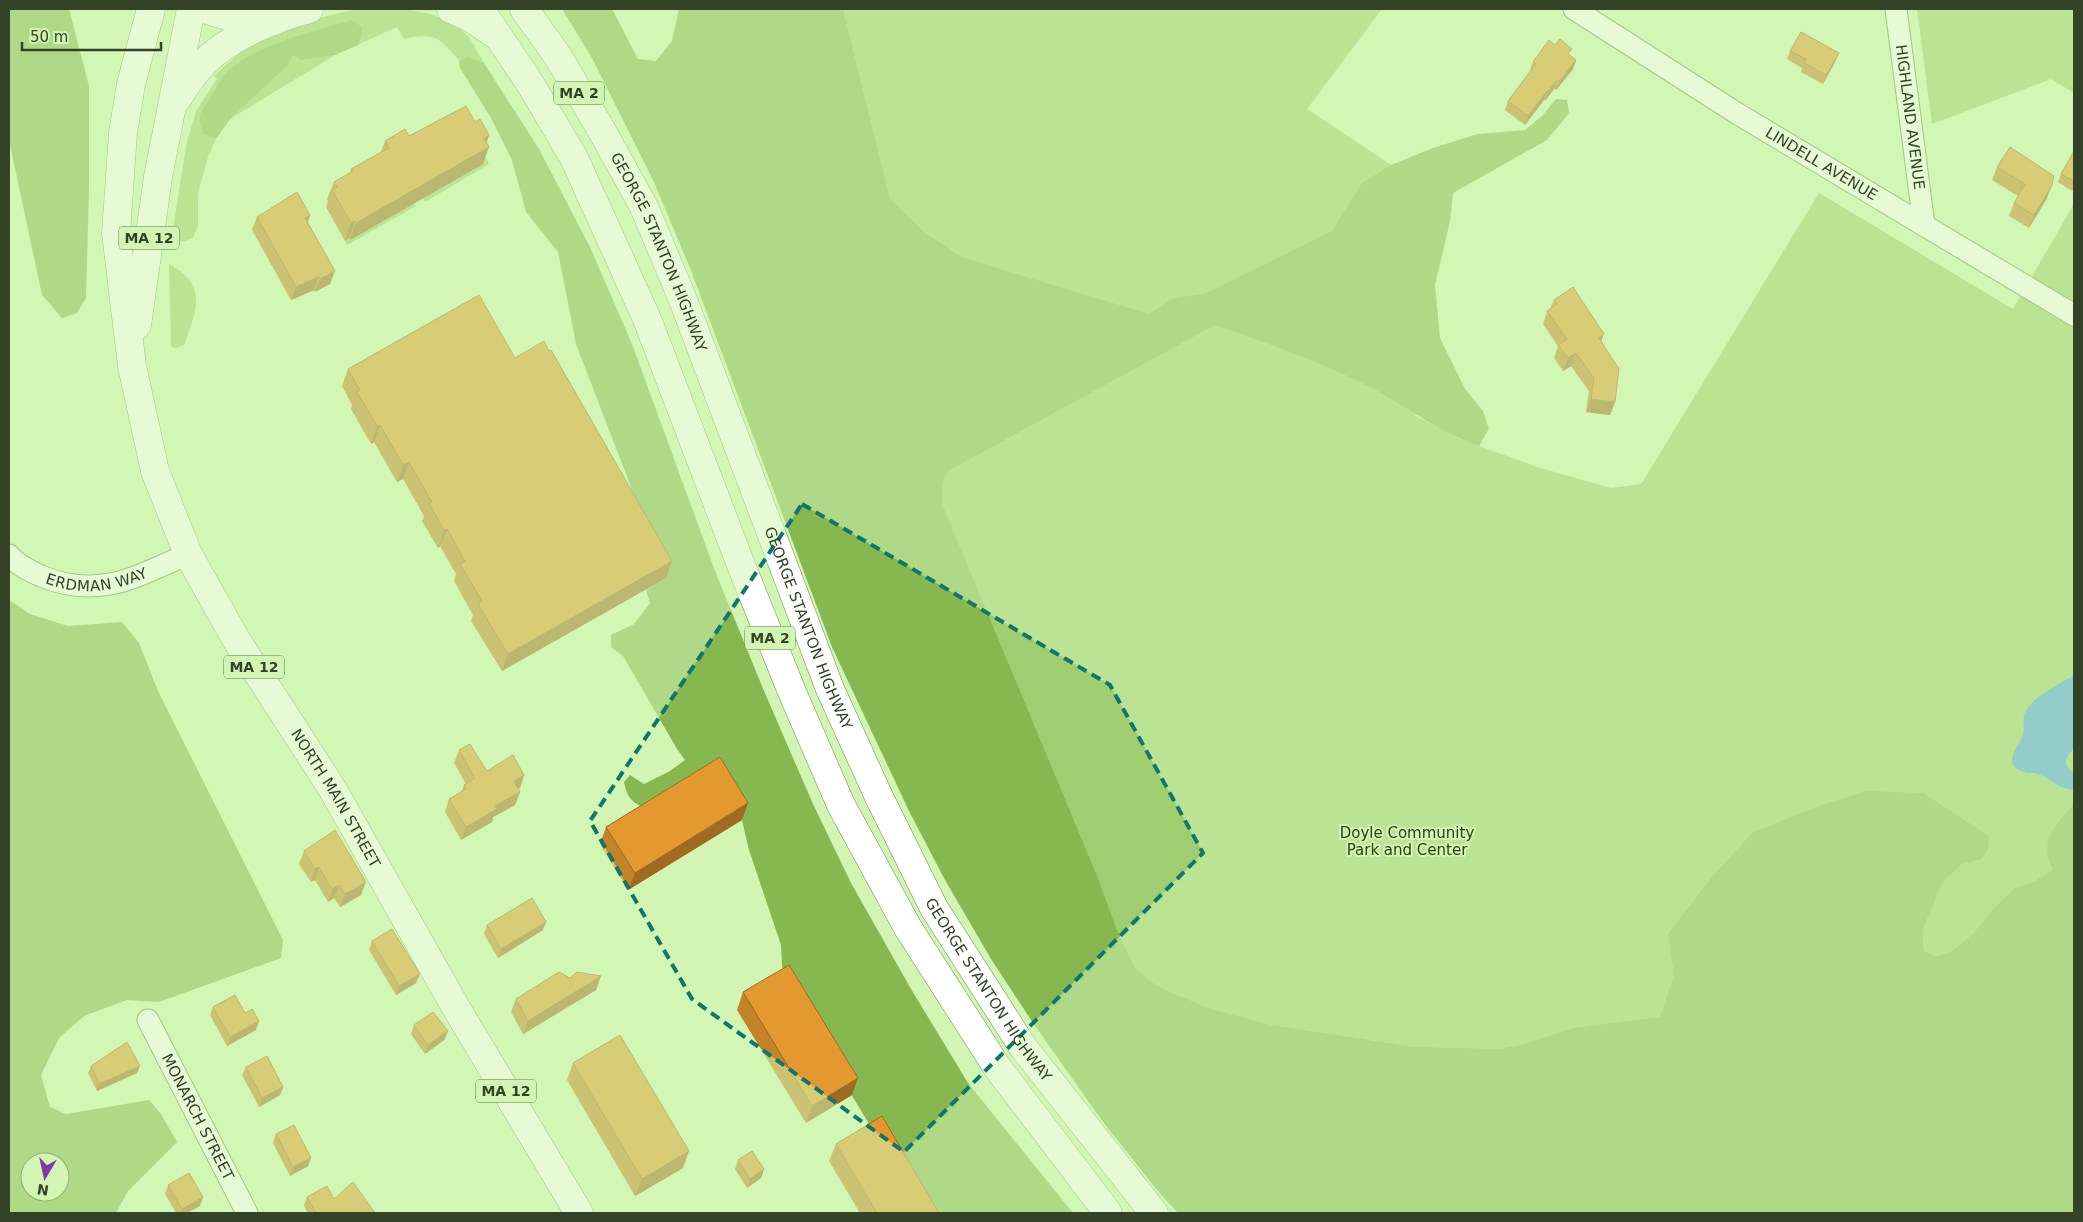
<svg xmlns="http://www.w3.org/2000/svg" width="2083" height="1222" font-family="'DejaVu Sans',sans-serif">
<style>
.green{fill:#9fcd6f}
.forest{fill:#86b750;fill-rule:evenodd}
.water{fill:#499aea}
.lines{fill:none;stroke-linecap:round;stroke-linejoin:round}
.minor-casing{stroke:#6e8d50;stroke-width:23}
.highway-casing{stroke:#6e8d50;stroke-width:29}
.minor{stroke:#fff;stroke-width:21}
.highway{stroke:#fff;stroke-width:28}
.wall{fill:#c38429}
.shaded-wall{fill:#9f6b22}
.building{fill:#e39930;stroke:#9f6b22}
.marked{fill:none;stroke:#0f766e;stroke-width:4;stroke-dasharray:10 6;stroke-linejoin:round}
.labels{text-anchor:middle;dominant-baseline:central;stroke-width:4;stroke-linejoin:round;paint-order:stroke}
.shield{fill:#d2f5b3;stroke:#637852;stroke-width:1}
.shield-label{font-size:14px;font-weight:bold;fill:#344228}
.street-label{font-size:15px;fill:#344228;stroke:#d2f5b3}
.park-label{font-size:15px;fill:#2b3f15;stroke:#d2f5b3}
</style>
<rect width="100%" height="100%" fill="#d2f5b3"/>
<path class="green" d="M366 9C402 9 446 8 470 39 475 46 479 55 484 63L468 57 459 61C442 39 434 31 404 39L397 27 335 55 230 119 216 139 208 157 198 193V226L193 238 183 242 172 235 187 141 192 125 196 111 217 79 214 76C227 64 238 53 253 44 277 29 338 10 366 9Z
M822 9H1382L1307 109 1430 191 1282 275 1416 416 1424 420 1460 439 1537 467 1611 488 1641 484 1643 481 1819 193 2013 309 2074 204V1213H1246L1009 958 898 672 815 538Z
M1917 9H2074V93L2051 79 1932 124Z
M483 152 489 164 425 202 423 198Z
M414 203 416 206 347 245 345 241 349 238 350 240Z
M169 264C208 285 197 309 184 345L176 348 172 347 171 345Z"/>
<path class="forest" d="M9 9H69L89 86V190L86 298 77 313 62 318 42 295 9 140Z
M562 9H612L638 59 656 61 672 41 679 9H843L890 199 923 231 961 257 1149 314 1172 299 1206 293 1332 231 1362 183 1391 165 1433 148 1478 134 1525 130 1542 116 1556 99 1567 100 1569 113 1547 140 1453 193 1450 221 1435 285 1440 338 1465 389 1483 411 1489 429 1479 446C1438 432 1406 406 1368 386 1319 361 1267 343 1215 325L948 471 942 483V504L1097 876 1116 928 1135 968 1151 982 1174 994 1211 1009 1271 1025 1414 1047 1499 1049 1525 1044 1574 1028 1660 1017 1674 975 1668 934 1712 877 1752 833 1818 806 1867 791 1923 793 1989 836 1988 849 1982 859 1962 864 1943 881 1922 931 1924 951 1935 957 1952 951 1973 934 1994 908 2015 888 2033 882 2053 870C2038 842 2055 825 2074 804V1213H1178L1157 1190 1103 1122 1033 1023 991 959 945 880 909 811 832 647 692 273 654 182 592 58Z
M352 20 362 27V36L358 45 335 55 300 60 295 56 291 57 289 64 230 119 216 139 204 134C195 117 201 112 211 97 216 89 221 78 228 71 260 43 312 32 352 20Z
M468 57 484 63 539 149 590 247 632 344 715 571 764 691 813 804 851 883 911 989 968 1083 1073 1213H923L783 982 781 945 749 850 742 820 714 774 653 811C635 804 628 802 624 782L630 775 644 784 670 771 685 760 677 749 623 656 611 647V635L634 624 650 603 646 590 666 578 576 344 558 252 526 212 512 160 491 118 460 68 459 61Z
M9 600 30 614 68 626 122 622 139 643 158 691 283 940 281 958 159 1002 127 1000 84 1016 59 1038 41 1075 50 1107 66 1114 149 1100 161 1114 177 1142 128 1191 116 1213H9ZM30 1162H60V1192H30Z"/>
<path class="water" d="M2074 675V749C2065 756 2062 767 2074 772V789L2072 790C2067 788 2062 788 2058 785 2051 782 2045 776 2038 774 2034 772 2030 774 2027 773 2001 766 2016 751 2022 737 2025 730 2023 722 2024 715 2029 698 2060 684 2074 675Z"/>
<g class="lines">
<g class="minor-casing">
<g id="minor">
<path id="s1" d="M1574 9 1738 114 2074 315"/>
<path id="s2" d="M1896 9 1924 225"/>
<path id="s3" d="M9 555C17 565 30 571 41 576 98 600 136 577 188 554"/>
<path id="s4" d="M148 1020 247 1213"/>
</g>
</g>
<g class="highway-casing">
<g id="highway">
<path id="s5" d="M151 9 131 84 123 133 116 233 132 366 155 471 188 554 237 641 333 790 455 1006 579 1213"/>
<path d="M204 9 234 18 273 21"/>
<path d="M451 9 471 18 493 33"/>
<path d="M480 9 531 85 574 158 647 319 741 565 792 692 841 805 908 928 997 1067 1108 1213"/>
<path id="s6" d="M524 9 557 55 602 131 644 207 683 300 830 689 879 797 934 908 1023 1047 1154 1213"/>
<path d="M178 98C185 86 193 74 203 64 228 37 275 18 309 9"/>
<path d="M137 325 158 177 191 9"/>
</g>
</g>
<use href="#minor" class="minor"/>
<use href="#highway" class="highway"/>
</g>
<path class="wall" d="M1790 51 1835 62 1823 84 1801 72 1802 68 1787 59Z
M1570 56 1576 60 1573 69 1556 90 1554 89 1545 101 1544 100 1525 125 1505 110 1508 101 1531 71 1530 70 1533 62Z
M475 122 489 135 486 143 483 164 350 240 349 238 345 241 326 207 328 201 327 199 334 182 350 173 351 169 381 152 385 141Z
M2010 147 2047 198 2029 228 2009 216 2014 203 2018 196 1992 180 1997 167Z
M2074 151V192L2058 182 2061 174Z
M310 215 308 222 330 284 315 292 314 290 291 300 252 230 257 217Z
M1554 300 1601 342 1615 402 1610 415 1586 412 1589 391 1571 366 1563 371 1554 358 1558 346 1543 324 1547 311 1550 309Z
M515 358 672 561 666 578 502 671 471 621 473 615 454 581 456 574 440 546 438 548 422 521 424 516 403 479 397 482 374 442 371 444 351 409 352 405 342 386 348 369Z
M459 750 487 771 524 775 520 788 518 789 520 792 515 805 493 817 492 822 461 840 445 812 449 799 461 793 464 785 466 784 454 763Z
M748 803 742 820 628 890 600 844 606 827Z
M304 851 361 895 340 907 334 898 328 902 315 880 311 882 299 864Z
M487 925 543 930 498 958 484 934Z
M372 941 416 983 396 995 369 950Z
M570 978 596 990 523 1034 511 1012 516 999Z
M743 992 858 1078 852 1095 806 1123 737 1010Z
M213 1007 245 1013 256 1030 227 1046 210 1015Z
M414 1025 448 1031 444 1040 425 1054 411 1034Z
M573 1063 683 1168 635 1196 567 1080Z
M91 1066 137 1073 97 1091 88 1073Z
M246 1067 283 1087 280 1095 259 1107 242 1075Z
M276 1134 308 1166 290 1176 273 1143Z
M836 1144 939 1213H860L829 1161Z
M738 1160 764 1169 761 1178 747 1188 735 1169Z
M168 1185 200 1206 187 1213H176L165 1194Z
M307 1197 334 1199 375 1213H308L304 1206Z"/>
<path class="shaded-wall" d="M1839 53 1835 62 1823 84 1826 75Z
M1576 60 1573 69 1556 90 1559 82Z
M1557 80 1554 89 1545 101 1548 92Z
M1547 91 1544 100 1525 125 1528 116Z
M489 135 484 150 489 147 483 164 350 240 356 223Z
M2052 185 2047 198 2029 228 2034 215Z
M310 215 305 228V218Z
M355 221 349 238 345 241 351 223Z
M335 271 330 284 315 292 320 279Z
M318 277 314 290 291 300 296 287Z
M1604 334 1599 347V338Z
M1576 353 1571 366 1563 371 1568 358Z
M1591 399 1615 402 1610 415 1586 412Z
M380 425 374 442 371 444 377 426Z
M409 462 403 479 397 482 403 465Z
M447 529 440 546 438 548 444 530Z
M672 561 666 578 502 671 508 654Z
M524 775 520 788 509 794 514 781Z
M520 792 515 805 493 817 492 822 461 840 466 827 495 806Z
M748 803 742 820 628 890 635 873Z
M319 867 315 880 311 882 315 869Z
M366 882 361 895 340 907 345 894Z
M339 885 334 898 328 902 332 889Z
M546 922 543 930 498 958 501 949Z
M420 974 416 983 396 995 399 986Z
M601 976 596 990 523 1034 528 1021Z
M259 1021 256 1030 227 1046 230 1037Z
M448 1031 444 1040 425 1054 428 1045Z
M140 1066 137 1073 97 1091 99 1084Z
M858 1078 852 1095 806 1123 812 1106Z
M283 1087 280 1095 259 1107 262 1098Z
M689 1151 683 1168 635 1196 642 1179Z
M311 1158 308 1166 290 1176 293 1167Z
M764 1169 761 1178 747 1188 750 1179Z
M203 1197 200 1206 187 1213H181L182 1209Z"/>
<path class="building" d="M1801 32 1839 53 1826 75 1804 63 1806 59 1790 51Z
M1560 39 1572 49 1568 54 1576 60 1559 82 1557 80 1548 92 1547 91 1528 116 1508 101 1536 64 1533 62 1549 40 1555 45Z
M466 106 475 122 480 119 489 135 484 138 489 147 356 223 355 221 351 223 332 190 337 187 334 182 353 171 351 169 389 148 385 141 405 129 409 136Z
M2010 147 2054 176 2052 185 2034 215 2014 203 2025 184 1997 167Z
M2074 151V181L2061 174Z
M297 192 310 215 305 218 335 271 320 279 318 277 296 287 257 217Z
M1573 287 1604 334 1599 338 1619 369 1615 402 1591 399 1594 378 1576 353 1568 358 1558 345 1567 339 1547 311 1557 304 1554 300Z
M479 295 515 358 544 341 549 351 551 350 672 561 508 654 478 604 482 601 460 564 465 561 447 529 444 530 429 503 432 502 409 462 403 465 380 425 377 426 357 392 360 390 348 369Z
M470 744 487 771 513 755 524 775 514 781 520 792 495 806 497 809 466 827 449 799 466 789 464 785 475 778 459 750Z
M720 757 748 803 635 873 606 827Z
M335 830 366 882 345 894 339 885 332 889 319 867 315 869 304 851Z
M532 898 546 922 501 949 487 925Z
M392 929 420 974 399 986 372 941Z
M789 965 858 1078 812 1106 743 992Z
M559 972 570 978 577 972 601 976 528 1021 516 999Z
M235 995 245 1013 252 1009 259 1021 230 1037 213 1007Z
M433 1012 448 1031 428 1045 414 1025Z
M620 1035 689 1151 642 1179 573 1063Z
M127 1042 140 1066 99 1084 91 1066Z
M267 1056 283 1087 262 1098 246 1067Z
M882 1116 939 1213H877L836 1144Z
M294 1125 311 1158 293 1167 276 1134Z
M752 1151 764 1169 750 1179 738 1160Z
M189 1173 203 1197 182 1209 168 1185Z
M353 1182 375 1213H316L307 1197 327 1186 334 1199Z"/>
<path d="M0 0H2083V1222H0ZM802 504 1110 685 1203 853 904 1152 692 999 590 821Z" fill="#d2f5b3" fill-opacity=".55" fill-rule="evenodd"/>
<path class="marked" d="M802 504 1110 685 1203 853 904 1152 692 999 590 821Z"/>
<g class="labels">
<g class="shield">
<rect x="554" y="81.5" width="50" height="23" rx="4"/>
<rect x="119" y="226.5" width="60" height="23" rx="4"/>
<rect x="745" y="626.5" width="50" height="23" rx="4"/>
<rect x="224" y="655.5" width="60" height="23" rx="4"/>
<rect x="476" y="1079.5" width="60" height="23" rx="4"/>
</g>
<g class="shield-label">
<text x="579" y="93">MA 2</text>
<text x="149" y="238">MA 12</text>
<text x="770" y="638">MA 2</text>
<text x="254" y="667">MA 12</text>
<text x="506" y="1091">MA 12</text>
</g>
<g class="street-label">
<text stroke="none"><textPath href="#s2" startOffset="109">HIGHLAND AVENUE</textPath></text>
<text stroke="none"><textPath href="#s1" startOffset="292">LINDELL AVENUE</textPath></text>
<text stroke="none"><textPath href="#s6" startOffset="279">GEORGE STANTON HIGHWAY</textPath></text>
<text stroke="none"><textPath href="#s3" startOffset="96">ERDMAN WAY</textPath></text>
<text stroke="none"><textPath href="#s6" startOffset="684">GEORGE STANTON HIGHWAY</textPath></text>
<text stroke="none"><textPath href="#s5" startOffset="844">NORTH MAIN STREET</textPath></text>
<text stroke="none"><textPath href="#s6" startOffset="1089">GEORGE STANTON HIGHWAY</textPath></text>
<text stroke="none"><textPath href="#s4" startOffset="109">MONARCH STREET</textPath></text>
</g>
<g class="park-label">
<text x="1407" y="833">Doyle Community<tspan x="1407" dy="17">Park and Center</tspan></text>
</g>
</g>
<rect width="2083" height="1222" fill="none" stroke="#344228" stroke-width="20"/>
<g transform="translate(45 1177) rotate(189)"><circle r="24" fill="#d2f5b3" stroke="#93ad7b"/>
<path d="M0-4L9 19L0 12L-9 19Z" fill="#8138aa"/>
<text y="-8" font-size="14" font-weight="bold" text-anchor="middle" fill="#344228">N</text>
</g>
<path d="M22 42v8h139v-8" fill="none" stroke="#344228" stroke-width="2.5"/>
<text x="30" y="42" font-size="15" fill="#344228" stroke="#d2f5b3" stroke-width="4" paint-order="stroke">50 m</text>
</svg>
